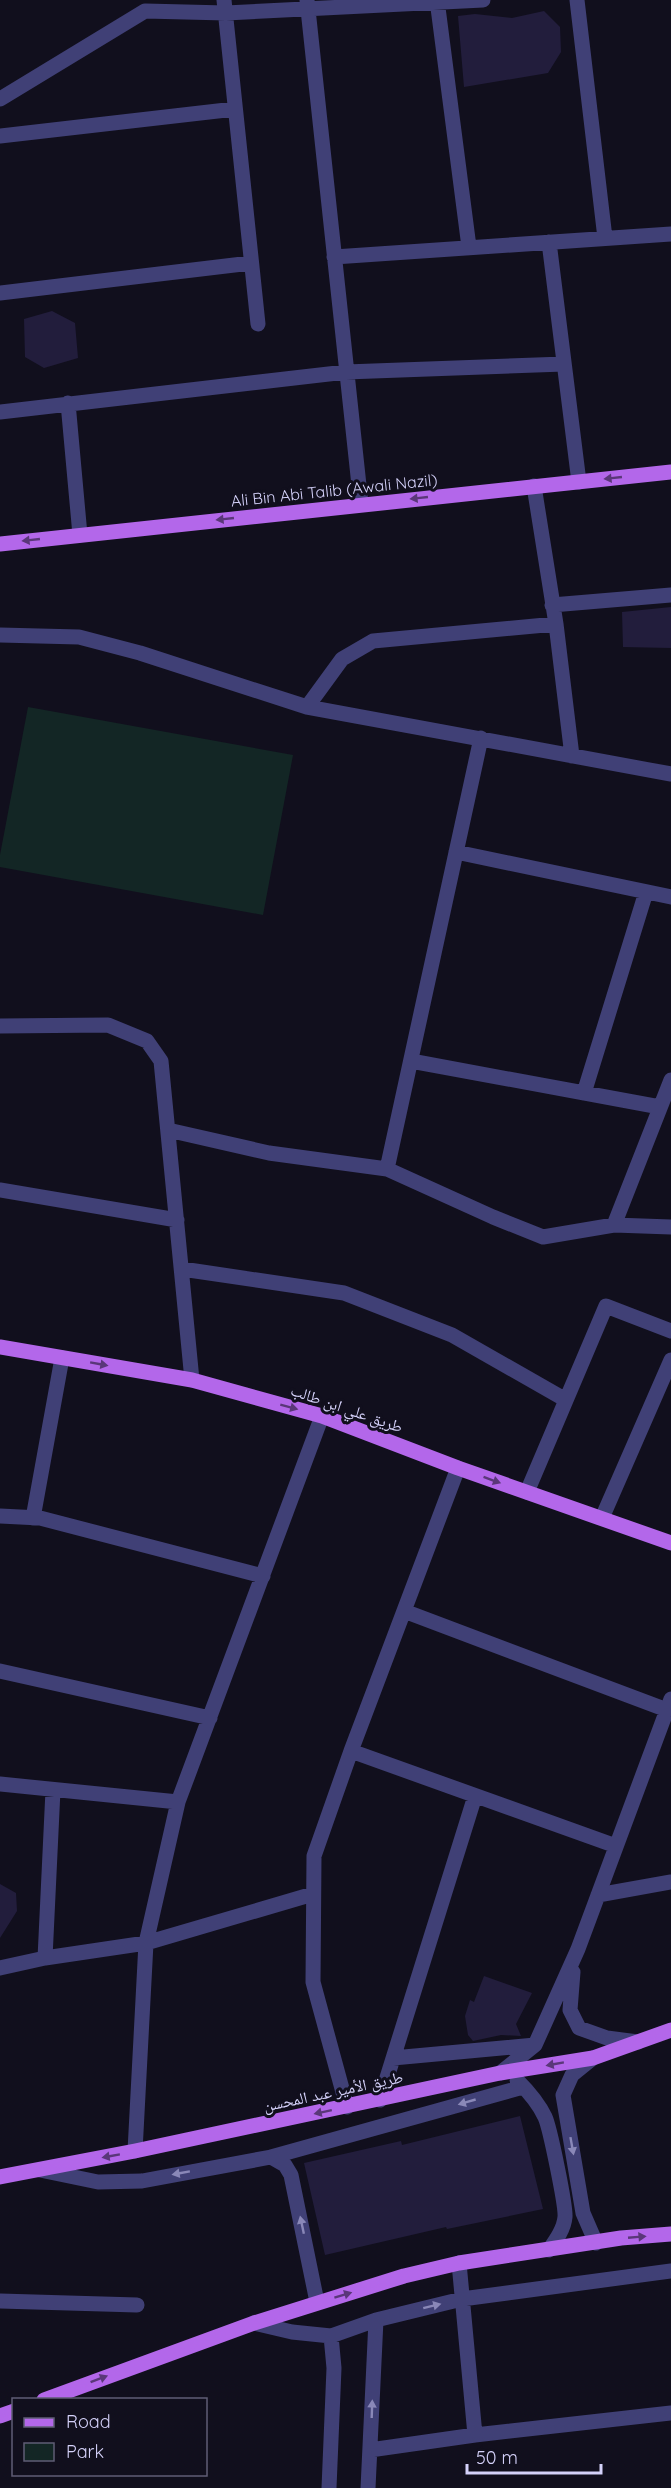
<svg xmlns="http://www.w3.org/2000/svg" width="671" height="2488" font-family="Quicksand,'Noto Naskh Arabic',sans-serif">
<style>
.green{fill:#132625}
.building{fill:#221d3c}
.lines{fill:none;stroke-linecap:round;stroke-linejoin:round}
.minor{stroke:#404076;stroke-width:15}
.major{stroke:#b367ea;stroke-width:15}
.oneway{fill:#5a3779}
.oneway2{fill:#8a88b8}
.labels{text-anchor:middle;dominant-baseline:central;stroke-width:6;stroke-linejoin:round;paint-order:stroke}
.street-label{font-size:16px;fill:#d4d1f9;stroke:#110f1d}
</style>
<rect width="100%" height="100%" fill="#110f1d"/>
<path class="green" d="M28 707 293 755 263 915 0 867V855Z"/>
<path class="building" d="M544 11 560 27 561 52 548 73 464 87 458 16 475 14 512 18Z
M52 311 75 323 78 358 44 368 25 357 24 319Z
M671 607V648L623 647 622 612Z
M0 1884 16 1893 17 1911 0 1938Z
M484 1976 532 1993 516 2024 521 2036 501 2035 473 2041 468 2035 465 2016 470 2000 474 2002Z
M520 2116 543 2209 447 2229 446 2227 325 2255 304 2163 401 2141 402 2145Z"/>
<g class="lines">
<path class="minor" d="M224 0 258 324
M307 0 361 504
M437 0 469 247
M577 0 605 238
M0 99 145 11 226 13 483 0
M0 136 235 109
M549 242 579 482
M334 257 671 234
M0 293 251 263
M68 403 80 535
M0 412 346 372 564 364
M534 486 556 624 572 756
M552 605 671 595
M0 635 79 637 140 653 307 707 671 774
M307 707 342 659 373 641 556 624
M456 852 671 897
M0 1026 108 1025 147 1041 161 1061 192 1380
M411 1061 660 1107
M584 1093 646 892
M168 1130 269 1153 387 1169 493 1217 543 1237 614 1225 671 1227
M387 1169 481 738
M0 1190 177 1220
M614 1225 671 1080
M182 1269 344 1293 452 1335 566 1400
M527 1492 606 1306 671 1331
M0 1516 40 1518 263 1576
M33 1518 62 1358
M602 1518 671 1360
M404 1611 667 1710
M0 1671 210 1718
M351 1751 616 1846
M0 1784 178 1802
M598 1895 671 1882
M45 1958 53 1790
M0 1968 45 1958 146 1943 313 1894
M573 1972 570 2010 579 2028 607 2038 638 2042
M393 2058 535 2045
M593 2058 572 2075 563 2095 583 2213 596 2243
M500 2073 535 2045 578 1949 671 1699
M517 2080C528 2091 538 2102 545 2117 550 2128 566 2206 565 2217 564 2229 556 2240 549 2250
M380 2100 475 1796
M347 2107 313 1982 314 1856 351 1751 458 1468
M135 2151 146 1943 178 1802 322 1416
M271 2157 523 2087
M40 2170 98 2182 142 2181 271 2157 285 2165 291 2175 317 2302
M0 2301 137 2305
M254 2323 292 2332 331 2336 376 2320 462 2299 671 2271
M475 2435 671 2413
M370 2450 475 2435 459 2263
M329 2488 334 2368 331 2336
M368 2488 376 2320"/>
<path class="major" d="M0 544 671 472
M0 1347 192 1380 322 1416 458 1468 671 1543
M0 2177 135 2151 500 2073 593 2058 671 2030
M44 2400 254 2323 404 2276 459 2263 621 2238 671 2234
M0 2416 14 2411"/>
</g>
<defs><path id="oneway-solid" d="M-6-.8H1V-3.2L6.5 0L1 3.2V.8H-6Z" transform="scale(1.5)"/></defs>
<g class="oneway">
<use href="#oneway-solid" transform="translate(613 478) rotate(174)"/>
<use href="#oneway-solid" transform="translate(419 498) rotate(174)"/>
<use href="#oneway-solid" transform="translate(225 519) rotate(174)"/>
<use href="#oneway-solid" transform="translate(31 540) rotate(174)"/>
<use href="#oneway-solid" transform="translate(99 1364) rotate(10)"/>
<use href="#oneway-solid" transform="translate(289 1407) rotate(15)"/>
<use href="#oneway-solid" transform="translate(492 1480) rotate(20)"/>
<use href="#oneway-solid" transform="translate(555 2064) rotate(170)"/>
<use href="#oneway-solid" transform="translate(323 2112) rotate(168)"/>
<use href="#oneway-solid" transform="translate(111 2156) rotate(170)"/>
<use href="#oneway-solid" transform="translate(637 2237) rotate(-5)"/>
<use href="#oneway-solid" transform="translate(343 2295) rotate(-17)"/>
<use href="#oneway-solid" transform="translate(99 2379) rotate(-21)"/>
</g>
<g class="oneway2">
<use href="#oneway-solid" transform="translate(467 2102) rotate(164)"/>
<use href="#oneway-solid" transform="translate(572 2146) rotate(80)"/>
<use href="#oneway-solid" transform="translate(181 2173) rotate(170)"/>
<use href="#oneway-solid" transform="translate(302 2225) rotate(-102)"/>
<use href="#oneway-solid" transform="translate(432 2306) rotate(-14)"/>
<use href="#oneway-solid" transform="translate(372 2409) rotate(-88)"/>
</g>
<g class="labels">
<g class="street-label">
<text transform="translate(334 490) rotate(-6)">Ali Bin Abi Talib (Awali Nazil)</text>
<text transform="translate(347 1408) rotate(19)">طريق علي ابن طالب</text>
<text transform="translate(333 2091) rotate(-12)">طريق الأمير عبد المحسن</text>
</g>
</g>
<rect x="12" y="2398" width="195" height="78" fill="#110f1d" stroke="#5f5d75" stroke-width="1.5"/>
<rect x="24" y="2418" width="30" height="9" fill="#b367ea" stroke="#5f5d75" stroke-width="1.5"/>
<text x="66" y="2428" font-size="18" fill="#d4d1f9">Road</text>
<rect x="24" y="2443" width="30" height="18" fill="#132625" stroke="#5f5d75" stroke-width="1.5"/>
<text x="66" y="2458" font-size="18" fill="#d4d1f9">Park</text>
<path d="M467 2464v9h134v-9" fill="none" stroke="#d4d1f9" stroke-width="3"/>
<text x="476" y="2464" font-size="18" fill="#d4d1f9" stroke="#110f1d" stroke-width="4.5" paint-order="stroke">50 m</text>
</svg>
